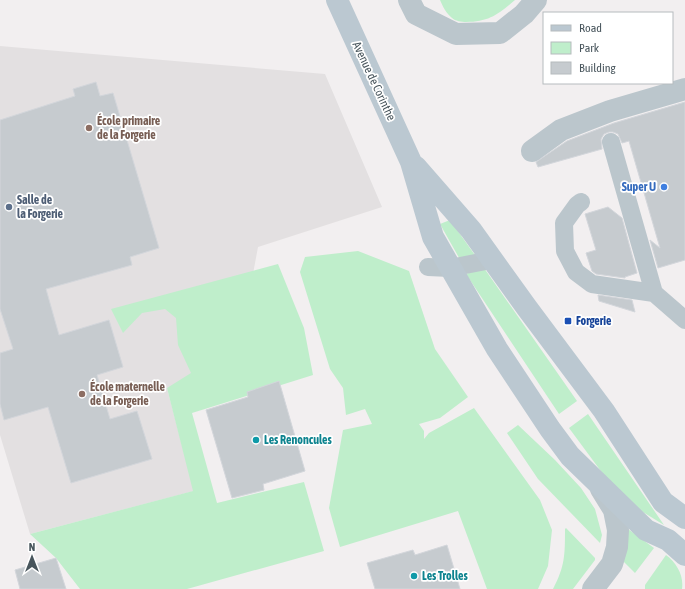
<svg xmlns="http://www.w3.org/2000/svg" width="685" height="589" font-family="'Asap Condensed',sans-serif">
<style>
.education{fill:#e3e0e1}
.green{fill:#bfeecb}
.building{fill:#c6cbcf;stroke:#d3d6db}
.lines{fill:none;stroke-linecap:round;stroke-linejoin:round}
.lane{stroke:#bbc6cc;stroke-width:18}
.street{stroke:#bbc6cc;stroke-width:22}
.secondary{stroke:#bbc8d1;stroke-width:22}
.education-dot{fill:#8d6e63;stroke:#fff;stroke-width:1.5}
.shop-dot{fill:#3f7fe0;stroke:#fff;stroke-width:1.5}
.service-dot{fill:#5c6f8a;stroke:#fff;stroke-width:1.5}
.transit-dot{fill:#1a4fb4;stroke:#fff;stroke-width:1.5}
.culture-dot{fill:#0f9aa8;stroke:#fff;stroke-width:1.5}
.labels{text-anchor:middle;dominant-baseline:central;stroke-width:3.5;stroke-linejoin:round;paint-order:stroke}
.street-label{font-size:12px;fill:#48555c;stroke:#fff}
.education-label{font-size:12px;font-weight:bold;fill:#785e54;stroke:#fff;text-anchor:start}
.shop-label{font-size:12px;font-weight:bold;fill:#366cbe;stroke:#fff;text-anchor:end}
.service-label{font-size:12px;font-weight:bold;fill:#4e5e75;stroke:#fff;text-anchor:start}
.transit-label{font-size:12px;font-weight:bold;fill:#164399;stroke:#fff;text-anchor:start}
.culture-label{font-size:12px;font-weight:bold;fill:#0d838f;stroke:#fff;text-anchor:start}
</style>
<rect width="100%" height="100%" fill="#f2eff0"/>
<path class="education" d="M0 46 325 74 382 207 258 247 237 360 167 388 194 491 30 534 0 435Z"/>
<path class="green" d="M440 0H515C499 14 489 22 466 22 462 22 455 21 452 18 446 13 443 7 440 0Z
M450 220 477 258 462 263 440 224Z
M358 251 409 271 435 349 468 397 440 418 419 424 424 431V439L429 433 474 408 540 500 552 530 548 566 538 589H487L458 511 340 547 329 508 343 430 372 424 365 409 346 415 343 388 330 369 300 272 305 257Z
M278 264 304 328 313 375 192 413 217 503 304 482 324 551 187 589H80L56 558 30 534 193 491 167 388 191 373 178 345 176 318 165 309 142 313 123 333 111 309Z
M484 268 577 401 559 414 466 274Z
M588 414 664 525 638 509 606 478 569 428Z
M518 425 555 460 581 488 595 509 602 535 600 543 538 479 507 433Z
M566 528 595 558V560L573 589H553C565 566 565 555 565 529Z
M628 529 654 548 635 573 623 561Z
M666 555C677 563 684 576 682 589H645V585Z"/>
<path class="building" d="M96 82 100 96 113 93 159 248 130 257 132 265 46 289 59 335 109 320 123 367 97 375 110 419 137 411 152 459 71 483 48 407 4 420 0 404V353L13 349 0 309V120L75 96 73 89Z
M685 102V260L658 268 650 240 660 248 629 141 622 143 618 134 613 132H609L604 134 601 139 602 149 538 167 536 162 567 141 614 123Z
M608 207 622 218 637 273 625 277V278L596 274 592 271 586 253 596 250 585 214Z
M598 295 632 300 635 312 599 301Z
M279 381 305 471 263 484 264 490 232 498 206 410 248 397 247 392Z
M447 545 460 589H375L367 563 413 550 415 555Z
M56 558 66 589H20L15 570Z"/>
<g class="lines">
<path class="lane" d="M611 142 654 293 685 320
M581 202 577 205 564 223 565 251 576 272 592 284 654 293
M428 267 450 268 491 260"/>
<path class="street" d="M409 0 416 14 456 34 500 33 524 14 536 0
M532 151 561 130 610 111 685 89
M593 589 612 564 617 547 618 530 614 510 601 489"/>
<path class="secondary" d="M337 0 411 162 433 237 497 349 550 429 570 456 646 530 668 540 685 555
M416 167 471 230 527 308 604 411 663 502 685 518"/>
</g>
<g class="education-dot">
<circle cx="89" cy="128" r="4"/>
<circle cx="82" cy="394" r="4"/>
</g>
<circle class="shop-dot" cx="664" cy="187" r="4"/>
<circle class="service-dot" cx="9" cy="207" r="4"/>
<rect class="transit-dot" x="564" y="317" width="8" height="8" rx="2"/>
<g class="culture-dot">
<circle cx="256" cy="440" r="4"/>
<circle cx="414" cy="576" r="4"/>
</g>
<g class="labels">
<g class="street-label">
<text transform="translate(374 81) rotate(65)">Avenue de Corinthe</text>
</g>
<g class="education-label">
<text x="97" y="121">École primaire<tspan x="97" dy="14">de la Forgerie</tspan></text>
<text x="90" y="387">École maternelle<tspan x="90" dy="14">de la Forgerie</tspan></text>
</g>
<g class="shop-label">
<text x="656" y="187">Super U</text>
</g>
<g class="service-label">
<text x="17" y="200">Salle de<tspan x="17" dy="14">la Forgerie</tspan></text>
</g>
<g class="transit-label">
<text x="576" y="321">Forgerie</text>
</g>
<g class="culture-label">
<text x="264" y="440">Les Renoncules</text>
<text x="422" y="576">Les Trolles</text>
</g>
</g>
<rect x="543" y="12" width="130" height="72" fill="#ffffff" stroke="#b6bbbe"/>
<rect x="551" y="25" width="20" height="6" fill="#bbc8d1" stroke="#b6bbbe"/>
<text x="579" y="32" font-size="12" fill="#48555c">Road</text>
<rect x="551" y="42" width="20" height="12" fill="#bfeecb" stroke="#b6bbbe"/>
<text x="579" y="52" font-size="12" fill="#48555c">Park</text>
<rect x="551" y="62" width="20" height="12" fill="#c6cbcf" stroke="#b6bbbe"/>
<text x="579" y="72" font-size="12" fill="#48555c">Building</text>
<g transform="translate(32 557)" stroke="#ffffff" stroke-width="3" paint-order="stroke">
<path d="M0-3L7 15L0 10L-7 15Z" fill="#48555c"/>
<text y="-6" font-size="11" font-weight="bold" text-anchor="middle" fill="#48555c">N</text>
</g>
</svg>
